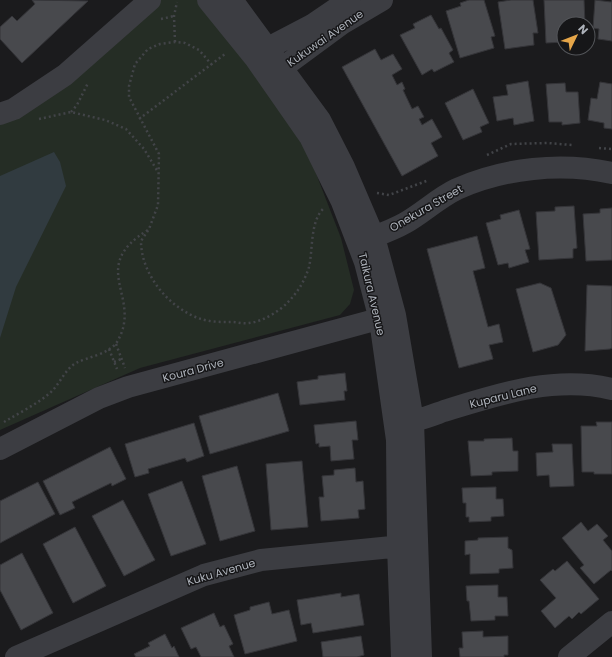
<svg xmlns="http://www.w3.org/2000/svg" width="612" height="657" font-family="Poppins,sans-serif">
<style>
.green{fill:#252d25}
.water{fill:#313b40}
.building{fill:#48494d;stroke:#353539}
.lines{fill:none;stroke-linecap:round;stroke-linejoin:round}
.path{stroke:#424448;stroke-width:2.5;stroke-dasharray:2 3;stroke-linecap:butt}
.street{stroke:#3c3d42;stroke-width:22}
.labels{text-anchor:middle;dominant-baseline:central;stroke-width:3;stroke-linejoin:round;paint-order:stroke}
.street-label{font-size:11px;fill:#aeb3bb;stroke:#161618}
</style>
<rect width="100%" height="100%" fill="#1b1b1d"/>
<path class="green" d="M156 0H199L277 102 310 158 341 238 354 290 350 304 340 315 140 368 0 430V122Z"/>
<path class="water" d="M54 152 60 162 66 186 16 287 0 338V176Z"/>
<path class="building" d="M32 0 88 1 22 63 0 39V27L12 16 17 21 35 4Z
M469 0H484L495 36 491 37 494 48 460 58 446 11 461 6 460 3Z
M511 0H533L538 33H533L534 45 505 49 498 2Z
M544 0H584L585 24H564V42L546 43Z
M595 0 611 2 612 0V41L598 39 599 29 593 28Z
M431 15 439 29 441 28 453 50 449 53 454 62 434 72 432 69 422 75 400 35 415 28 413 24Z
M375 49 381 60 393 54 402 69 392 75 397 85 402 82 405 89 403 90 412 109 418 106 424 117 419 119 422 125 432 119 442 137 431 143 438 156 402 176 342 67Z
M528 81 534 121 514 125 513 118 497 121 493 97 508 95 506 85Z
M600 82 612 84V129L604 128V123L588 120 591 98 597 99Z
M565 83 566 92H578L580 123 562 125V122H549L546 84Z
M473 89 489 123 480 127 482 132 463 140 445 103Z
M574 206 577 248 573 249V258L539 260 536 212 555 211V207Z
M612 208V260L586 261 583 214 600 213V209Z
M519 210 530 249 525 250 529 262 509 268 508 263 498 265 486 223 501 219 500 215Z
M477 236 485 268 473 271 488 327 499 324 503 342 489 345 493 359 459 368 427 249Z
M540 283 551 288 566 335 558 345 533 352 516 289Z
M587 285 612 286V348L610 349 585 351Z
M345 373 347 391H344L345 400 300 405 297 382 318 379V376Z
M278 393 289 431 210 454 199 416Z
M356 421 358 440H352L354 459 331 461 330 446 319 447V443L316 444 314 425Z
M596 422H612V474H594V472H582L581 426H597Z
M194 423 204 456 187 462 185 458 148 469 149 473 135 477 125 444Z
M512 438 513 451H518V471L492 472V475L471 476 468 441H484V439Z
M552 444H572L574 486 550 487 549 475 537 476 536 453 553 452Z
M110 447 126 479 112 486 111 483 72 502 75 508 60 515 43 481Z
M302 461 308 527 271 530 266 464Z
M237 466 255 531 220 541 202 476Z
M355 468 356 482 363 481 365 509 358 510 359 518 321 521 319 497H324L322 476 334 475V470Z
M182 481 206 544 171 556 148 494Z
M38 482 55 514 0 543V501Z
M496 487V499H503L504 516 491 517V521L469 522V517H466V503H463L462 488Z
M123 500 155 560 124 576 92 516Z
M581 522 588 531 597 524 608 536 603 540 612 551V571L611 570 594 584 580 568 584 565 562 538Z
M75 527 106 586 73 603 43 544Z
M508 537V548L512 550 513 568 499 569V573L470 574V554L465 555V541L478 540V538Z
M22 553 53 613 21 630 0 590V565Z
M567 561 599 599 581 614 579 612 572 619 569 616 555 628 541 611 556 598 540 580 553 569 555 571Z
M498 585V597H507L508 616H495V620L471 621 469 601H467L466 586Z
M341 593V597L359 594 364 625 313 633 311 623 301 625 297 600Z
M269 602 272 614 289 610 297 641 245 654 234 615 250 610V607Z
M214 613 220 627 224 625 233 644 229 646 234 657H201L196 647 191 649 181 628Z
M483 631V637L508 636V655H504V657H460L459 648H463L462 632Z
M165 634 172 648 174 646 179 657H136L134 654 150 646 148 643Z
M361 636 364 655 357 657H323L321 642Z"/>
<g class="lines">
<path class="path" d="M161 19 174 16
M175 42 174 16 177 2
M212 65 199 50 185 43 175 42 160 44 148 49 135 64 129 86V97L159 154 158 205 149 229 141 241C141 275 170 309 201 319 210 322 221 322 231 322 237 322 243 324 249 323 262 322 280 311 289 301 298 292 305 280 309 267 313 250 310 222 323 209
M71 112 77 105 88 83
M39 119 71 112 105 120 126 129 144 149 158 172
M139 119 225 54
M599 148 612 149
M487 155 511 144 547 143 572 145
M377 193 389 195 429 180
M116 344 125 368
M109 349 117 369
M114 362 121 359
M4 422C19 413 37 404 50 393 60 384 65 369 76 363 88 357 109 354 117 342 144 297 86 268 148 230"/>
<path class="street" d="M208 0 255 58 310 137 342 202 365 262 380 320 397 440 398 546 402 657
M232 0 320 120 344 167 374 237 395 315 413 421 421 657
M256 57 268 48 312 25 349 0
M271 76 343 23 382 0
M0 114 14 109 65 75 150 0
M360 242C375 236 391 231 405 223 423 213 438 198 457 189 504 168 561 162 612 173
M400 424C415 422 430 416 444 411 499 394 555 375 612 389
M0 449 99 398 128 387 393 315
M16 657 204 575 261 560 412 545
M569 657 612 622"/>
</g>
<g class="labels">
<g class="street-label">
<text transform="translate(325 38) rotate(-35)">Kukuwai Avenue</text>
<text transform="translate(426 208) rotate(-30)">Onekura Street</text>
<text transform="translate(372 294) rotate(77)">Taikura Avenue</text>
<text transform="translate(193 370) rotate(-15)">Koura Drive</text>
<text transform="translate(503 396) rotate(-14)">Kuparu Lane</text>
<text transform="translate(221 572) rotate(-16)">Kuku Avenue</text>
</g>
</g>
<g transform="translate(576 36) rotate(47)"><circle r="19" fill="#161618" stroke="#535559"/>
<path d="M0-3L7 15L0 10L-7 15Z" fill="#e6a649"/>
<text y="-6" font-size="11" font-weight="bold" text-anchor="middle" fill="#aeb3bb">N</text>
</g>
</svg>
